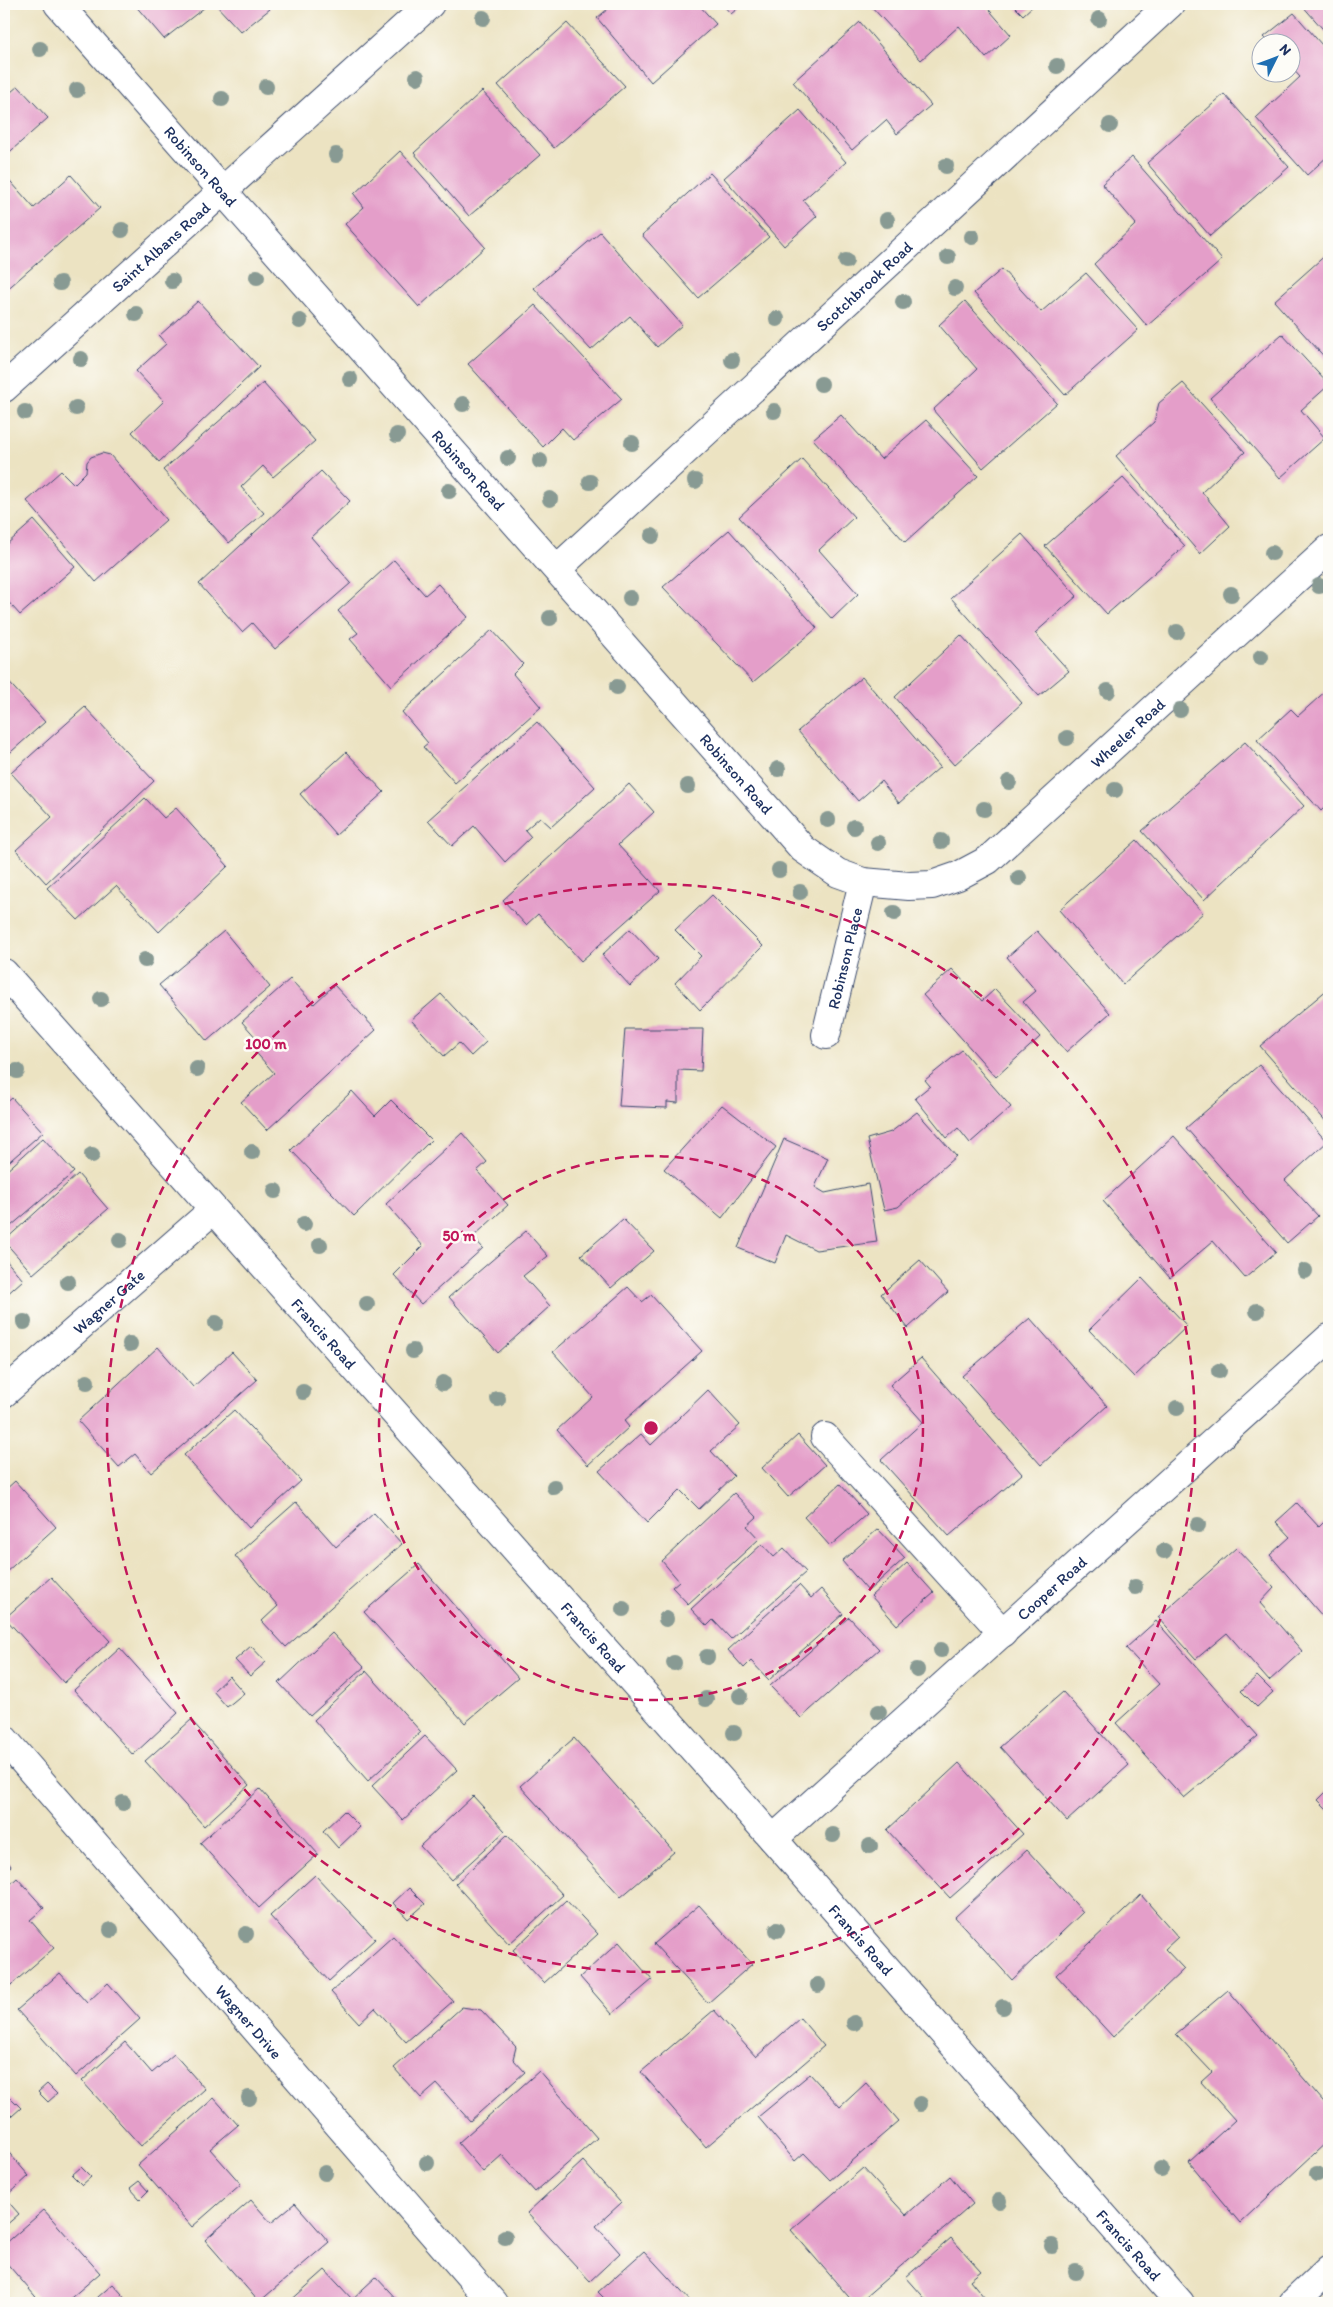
<svg xmlns="http://www.w3.org/2000/svg" width="1333" height="2307" font-family="Itim,sans-serif">
<style>
.building{fill:#e49ec9}
.lines{fill:none;stroke-linecap:round;stroke-linejoin:round}
.minor-casing{stroke:#3a4a6d;stroke-width:30}
.minor{stroke:#fff;stroke-width:28}
.tree{fill:#889a93}
.ring{fill:none;stroke:#c2185b;stroke-width:2.5;stroke-dasharray:9 6}
.labels{text-anchor:middle;dominant-baseline:central;stroke-width:5;stroke-linejoin:round;paint-order:stroke}
.street-label{font-size:16px;fill:#1b2f5e;stroke:#fdfcf7}
.centre{fill:#c2185b;stroke:#fdfcf7;stroke-width:2.5}
.ring-label{font-size:15px;text-anchor:middle;font-weight:bold;fill:#c2185b;stroke:#fdfcf7;stroke-width:5;stroke-linejoin:round;paint-order:stroke}
</style>
<rect width="100%" height="100%" fill="#fdfcf7"/>
<filter id="ink" filterUnits="userSpaceOnUse"><feTurbulence type="fractalNoise" baseFrequency=".02" numOctaves="2"/><feDisplacementMap in="SourceGraphic" scale="10" xChannelSelector="R" yChannelSelector="G"/><feConvolveMatrix kernelMatrix="1 2 1 2 8 2 1 2 1" color-interpolation-filters="sRGB"/></filter>
<filter id="wash" filterUnits="userSpaceOnUse"><feTurbulence type="fractalNoise" baseFrequency=".0096" numOctaves="4" result="noise"/><feDisplacementMap in="SourceGraphic" scale="20" xChannelSelector="R" yChannelSelector="G"/><feGaussianBlur stdDeviation="1.12" result="paint"/><feColorMatrix in="noise" values="0 0 0 0 0 0 0 0 0 0 0 0 0 0 0 0 0 1.4 0 .05"/><feComposite in="paint" operator="in"/></filter>
<g filter="url(#wash)">
<rect width="100%" height="100%" fill="#ece3c2"/>
<g id="blocks">
<path class="building" d="M134 4H209L164 39Z
M215 4H266L270 9 241 32Z
M614 4H698L716 24 651 82 597 18Z
M722 4H743L731 14Z
M869 4H984L1011 35 986 58 959 26 921 60Z
M1012 4H1035L1023 15Z
M1301 4H1329V36Z
M1294 13 1329 53V155L1307 175 1256 118 1300 77 1290 66V42H1269L1264 37Z
M860 22 931 105 897 134 886 120 852 150 793 82Z
M567 23 625 86 554 148 498 85Z
M18 86 48 118 4 157V98Z
M482 91 540 155 469 216 414 153Z
M1224 94 1289 167 1210 236 1147 163Z
M800 110 846 162 803 200 817 216 784 246 724 178Z
M400 151 485 247 419 307 345 224 364 207 354 194Z
M1132 157 1222 260 1147 326 1094 264 1136 224 1102 184Z
M710 173 769 237 698 298 642 235Z
M4 174 34 208 71 175 100 208 4 292Z
M600 232 682 325 657 347 630 316 591 350 534 288Z
M1329 252V362L1274 301Z
M1002 269 1041 312 1086 273 1138 330 1065 395 974 293Z
M198 301 259 367 159 462 132 432 164 401 136 371 166 344 159 336Z
M965 301 1057 403 983 468 933 410 977 369 939 325Z
M535 305 622 399 573 440 562 428 543 447 468 364Z
M1282 334 1329 385 1301 410 1325 438 1280 478 1210 398Z
M263 383 315 441 273 477 263 466 241 487 264 513 229 543 163 470Z
M1183 383 1245 452 1202 492 1230 526 1200 554 1116 456 1154 422 1159 403Z
M841 415 881 459 926 420 978 476 905 542 813 439Z
M102 453 110 455 166 520 96 582 27 501 61 471 74 484 86 472 87 462 91 457Z
M802 459 854 517 819 550 858 594 832 619 739 517Z
M321 471 350 501 311 537 351 583 275 649 252 623 242 632 199 584Z
M1123 478 1185 546 1107 614 1045 546Z
M34 520 75 567 20 615 4 597V541L7 544Z
M729 530 817 628 753 682 663 587Z
M1022 534 1077 596 1035 633 1069 671 1039 696 951 598Z
M394 560 425 595 438 584 468 617 391 686 350 639 358 633 338 611Z
M492 630 523 664 513 674 541 707 455 783 423 747 428 743 402 712Z
M961 635 1022 703 954 765 895 697Z
M4 677 45 722 4 758Z
M862 677 940 767 899 803 881 781 858 801 798 731Z
M1329 688V803L1321 811 1257 740 1291 709 1298 716Z
M85 707 154 781 46 883 16 850 52 817 11 773Z
M537 722 595 787 551 827 540 817 525 830 531 837 505 862 474 826 452 846 428 820Z
M1245 742 1304 806 1204 900 1142 831Z
M346 752 384 792 336 835 300 794Z
M629 784 654 812 618 845 660 891 581 961 538 914 526 925 503 900Z
M145 798 164 818 176 808 228 866 159 932 116 886 78 920 47 888Z
M1137 840 1203 913 1123 984 1059 910Z
M712 895 763 946 700 1010 675 983 701 956 675 930Z
M630 929 658 959 630 986 602 955Z
M224 931 270 987 207 1041 159 985Z
M1037 931 1110 1013 1066 1052 1023 1002 1036 991 1007 957Z
M952 969 982 1001 995 989 1040 1037 996 1077 923 995Z
M290 979 314 1004 334 985 376 1030 267 1130 241 1102 274 1073 252 1048 259 1041 242 1022Z
M1329 988V1125L1260 1046Z
M441 994 486 1042 471 1056 459 1043 444 1056 411 1020Z
M625 1029H703L701 1071 678 1070V1103L667 1102V1108L619 1106Z
M962 1050 1011 1107 970 1143 958 1128 947 1138 915 1098 930 1086 925 1080Z
M1259 1065 1327 1142 1285 1180 1318 1216 1287 1243 1186 1128Z
M352 1091 375 1116 391 1100 431 1140 354 1216 291 1150Z
M12 1098 43 1132 4 1166V1105Z
M722 1105 776 1147 722 1218 664 1169Z
M917 1112 956 1156 898 1207 884 1210 867 1139 891 1132Z
M462 1133 487 1162 477 1171 508 1205 473 1237 483 1248 421 1304 394 1275 423 1246 386 1204Z
M1174 1136 1276 1252 1245 1278 1213 1241 1170 1278 1103 1201Z
M43 1138 74 1172 4 1232V1173Z
M784 1139 828 1158 815 1187 825 1193 868 1184 877 1242 816 1250 786 1235 775 1263 738 1248Z
M78 1174 108 1209 33 1274 4 1241Z
M623 1219 654 1251 611 1288 581 1255Z
M526 1231 548 1256 523 1276 550 1306 498 1353 449 1297Z
M4 1258 23 1280 4 1297Z
M920 1260 948 1292 908 1328 881 1294Z
M1142 1278 1187 1326 1134 1377 1089 1330Z
M628 1287 642 1302 651 1295 702 1351 624 1421 629 1427 588 1465 557 1430 593 1397 553 1352Z
M1030 1318 1107 1406 1041 1465 962 1376Z
M158 1347 193 1387 232 1352 257 1380 151 1473 135 1454 119 1467 78 1421Z
M921 1358 1022 1474 949 1536 881 1460 923 1422 890 1385Z
M708 1390 740 1425 711 1451 734 1476 699 1509 680 1490 647 1523 599 1471 641 1434 651 1445Z
M234 1410 301 1481 249 1528 184 1455Z
M798 1435 825 1465 788 1497 762 1468Z
M15 1481 56 1527 4 1574V1491Z
M840 1484 867 1514 830 1546 804 1517Z
M734 1493 757 1517 747 1526 759 1539 688 1604 672 1587 679 1581 662 1561Z
M296 1502 336 1547 374 1513 402 1544 286 1647 262 1621 278 1606 235 1556Z
M1297 1503 1319 1527 1329 1517V1624L1270 1555 1290 1537 1276 1522Z
M878 1529 905 1558 868 1591 842 1561Z
M762 1544 774 1557 784 1548 806 1572 731 1639 713 1620 707 1626 691 1609Z
M1236 1548 1274 1588 1260 1603 1302 1651 1269 1681 1227 1633 1196 1659 1158 1617Z
M907 1563 934 1593 897 1625 871 1596Z
M419 1564 518 1678 465 1723 364 1612Z
M51 1577 110 1641 64 1683 5 1618Z
M799 1585 811 1598 821 1589 843 1614 769 1680 751 1661 744 1668 728 1650Z
M849 1617 879 1649 801 1718 770 1686Z
M1156 1621 1258 1736 1184 1798 1116 1723 1159 1684 1126 1648Z
M332 1633 364 1667 310 1716 279 1683Z
M251 1646 266 1662 250 1676 235 1660Z
M120 1648 178 1713 133 1755 74 1690Z
M366 1671 421 1732 368 1781 314 1720Z
M229 1676 244 1693 227 1707 213 1691Z
M1257 1676 1273 1692 1257 1707 1241 1691Z
M1063 1692 1129 1765 1067 1821 1000 1747Z
M191 1720 249 1785 204 1826 145 1761Z
M425 1736 457 1770 403 1820 372 1786Z
M574 1738 674 1852 621 1897 520 1786Z
M959 1763 1023 1834 950 1898 887 1830Z
M260 1789 318 1854 259 1908 200 1843Z
M1329 1789V1811L1318 1800Z
M473 1796 505 1831 451 1880 420 1846Z
M344 1811 360 1827 338 1848 323 1831Z
M507 1835 563 1895 509 1944 455 1884Z
M1027 1850 1083 1912 1012 1980 955 1917Z
M4 1857 11 1866 4 1873Z
M315 1875 375 1939 329 1981 270 1916Z
M17 1878 44 1908 30 1920 54 1948 5 1990 4 1890Z
M409 1888 425 1904 408 1919 393 1903Z
M1141 1895 1178 1937 1165 1949 1184 1969 1113 2037 1056 1975Z
M566 1900 598 1934 544 1983 513 1950Z
M699 1905 752 1964 708 2003 654 1944Z
M393 1936 453 2001 406 2042 375 2008 359 2023 331 1992Z
M619 1942 652 1980 612 2014 580 1977Z
M60 1973 87 2003 108 1983 140 2019 76 2076 17 2010Z
M1228 1990 1329 2108V2140L1240 2223 1189 2162 1235 2120 1201 2082 1212 2072 1176 2034Z
M462 2007 481 2010 516 2047 513 2059 525 2072 470 2121 437 2084 421 2098 394 2068Z
M714 2010 756 2057 800 2018 824 2046 706 2147 641 2072Z
M125 2042 152 2073 174 2054 205 2089 141 2146 82 2081Z
M539 2071 597 2138 535 2192 502 2155 483 2172 458 2143Z
M810 2074 840 2107 866 2083 899 2121 830 2180 804 2153 795 2161 758 2117Z
M47 2084 57 2094 48 2102 38 2092Z
M11 2098 21 2108 12 2116 4 2108Z
M214 2098 238 2125 210 2149 241 2184 192 2227 138 2165Z
M4 2147 29 2176 5 2198 19 2214 4 2227Z
M583 2161 621 2203 596 2226 620 2253 590 2281 527 2213Z
M81 2167 91 2177 82 2185 72 2175Z
M863 2168 906 2215 950 2176 973 2204 858 2303H854L791 2230Z
M139 2181 148 2191 140 2199 130 2188Z
M251 2200 271 2223 295 2203 329 2242 259 2302 205 2240Z
M44 2210 100 2273 65 2303H41L4 2260V2245Z
M951 2238 981 2271 970 2280 989 2303H929L906 2277Z
M644 2251 692 2303H609L598 2292Z
M325 2270 352 2299 376 2277 400 2303H288Z
M113 2284 130 2303H91Z"/>
</g>
</g>
<g filter="url(#ink)">
<use href="#blocks" fill-opacity="0" stroke="#3a4a6d" stroke-width="1"/>
<g class="lines">
<g class="minor-casing">
<g id="minor">
<path id="s1" d="M58 4 803 849 838 873 863 882 909 886 932 885 958 876 988 860 1329 549"/>
<path id="s2" d="M4 388 430 4"/>
<path id="s3" d="M558 568 1170 4"/>
<path id="s4" d="M4 973 773 1839 1180 2303"/>
<path id="s5" d="M826 1035 863 882"/>
<path id="s6" d="M4 1393 213 1210"/>
<path d="M825 1437 1003 1633"/>
<path id="s7" d="M4 1739 493 2303"/>
<path id="s8" d="M773 1839 1329 1338"/>
<path d="M1293 2303 1329 2269"/>
</g>
</g>
<use href="#minor" class="minor"/>
</g>
<g class="tree">
<circle cx="483" cy="18" r="8"/>
<circle cx="1099" cy="19" r="8"/>
<circle cx="40" cy="49" r="8"/>
<circle cx="1057" cy="66" r="8"/>
<circle cx="417" cy="77" r="8"/>
<circle cx="266" cy="87" r="8"/>
<circle cx="77" cy="90" r="8"/>
<circle cx="222" cy="99" r="8"/>
<circle cx="1110" cy="125" r="8"/>
<circle cx="336" cy="155" r="8"/>
<circle cx="946" cy="166" r="8"/>
<circle cx="887" cy="220" r="8"/>
<circle cx="122" cy="230" r="8"/>
<circle cx="972" cy="237" r="8"/>
<circle cx="948" cy="257" r="8"/>
<circle cx="846" cy="261" r="8"/>
<circle cx="257" cy="277" r="8"/>
<circle cx="172" cy="281" r="8"/>
<circle cx="60" cy="283" r="8"/>
<circle cx="955" cy="288" r="8"/>
<circle cx="903" cy="302" r="8"/>
<circle cx="136" cy="314" r="8"/>
<circle cx="777" cy="319" r="8"/>
<circle cx="300" cy="321" r="8"/>
<circle cx="81" cy="359" r="8"/>
<circle cx="732" cy="360" r="8"/>
<circle cx="350" cy="379" r="8"/>
<circle cx="821" cy="384" r="8"/>
<circle cx="463" cy="404" r="8"/>
<circle cx="76" cy="408" r="8"/>
<circle cx="774" cy="411" r="8"/>
<circle cx="25" cy="412" r="8"/>
<circle cx="397" cy="435" r="8"/>
<circle cx="632" cy="443" r="8"/>
<circle cx="508" cy="458" r="8"/>
<circle cx="540" cy="461" r="8"/>
<circle cx="695" cy="481" r="8"/>
<circle cx="590" cy="482" r="8"/>
<circle cx="449" cy="491" r="8"/>
<circle cx="550" cy="499" r="8"/>
<circle cx="652" cy="536" r="8"/>
<circle cx="1272" cy="553" r="8"/>
<circle cx="1319" cy="586" r="8"/>
<circle cx="1231" cy="594" r="8"/>
<circle cx="630" cy="598" r="8"/>
<circle cx="550" cy="618" r="8"/>
<circle cx="1177" cy="632" r="8"/>
<circle cx="1261" cy="657" r="8"/>
<circle cx="617" cy="687" r="8"/>
<circle cx="1108" cy="691" r="8"/>
<circle cx="1180" cy="710" r="8"/>
<circle cx="1067" cy="738" r="8"/>
<circle cx="778" cy="769" r="8"/>
<circle cx="1009" cy="782" r="8"/>
<circle cx="688" cy="786" r="8"/>
<circle cx="1115" cy="790" r="8"/>
<circle cx="984" cy="809" r="8"/>
<circle cx="828" cy="820" r="8"/>
<circle cx="854" cy="827" r="8"/>
<circle cx="941" cy="841" r="8"/>
<circle cx="878" cy="843" r="8"/>
<circle cx="779" cy="870" r="8"/>
<circle cx="1019" cy="878" r="8"/>
<circle cx="800" cy="892" r="8"/>
<circle cx="894" cy="913" r="8"/>
<circle cx="145" cy="960" r="8"/>
<circle cx="101" cy="999" r="8"/>
<circle cx="197" cy="1069" r="8"/>
<circle cx="17" cy="1071" r="8"/>
<circle cx="252" cy="1152" r="8"/>
<circle cx="92" cy="1155" r="8"/>
<circle cx="275" cy="1191" r="8"/>
<circle cx="304" cy="1224" r="8"/>
<circle cx="120" cy="1240" r="8"/>
<circle cx="320" cy="1245" r="8"/>
<circle cx="1305" cy="1271" r="8"/>
<circle cx="68" cy="1282" r="8"/>
<circle cx="367" cy="1304" r="8"/>
<circle cx="1257" cy="1311" r="8"/>
<circle cx="24" cy="1322" r="8"/>
<circle cx="216" cy="1323" r="8"/>
<circle cx="130" cy="1344" r="8"/>
<circle cx="413" cy="1351" r="8"/>
<circle cx="1219" cy="1371" r="8"/>
<circle cx="87" cy="1382" r="8"/>
<circle cx="443" cy="1383" r="8"/>
<circle cx="303" cy="1392" r="8"/>
<circle cx="498" cy="1399" r="8"/>
<circle cx="1177" cy="1408" r="8"/>
<circle cx="554" cy="1487" r="8"/>
<circle cx="1198" cy="1525" r="8"/>
<circle cx="1164" cy="1551" r="8"/>
<circle cx="1135" cy="1587" r="8"/>
<circle cx="623" cy="1609" r="8"/>
<circle cx="666" cy="1619" r="8"/>
<circle cx="941" cy="1650" r="8"/>
<circle cx="707" cy="1657" r="8"/>
<circle cx="674" cy="1663" r="8"/>
<circle cx="917" cy="1670" r="8"/>
<circle cx="740" cy="1696" r="8"/>
<circle cx="706" cy="1699" r="8"/>
<circle cx="879" cy="1712" r="8"/>
<circle cx="734" cy="1733" r="8"/>
<circle cx="123" cy="1803" r="8"/>
<circle cx="833" cy="1835" r="8"/>
<circle cx="870" cy="1846" r="8"/>
<circle cx="111" cy="1930" r="8"/>
<circle cx="777" cy="1930" r="8"/>
<circle cx="246" cy="1934" r="8"/>
<circle cx="818" cy="1985" r="8"/>
<circle cx="1003" cy="2007" r="8"/>
<circle cx="854" cy="2023" r="8"/>
<circle cx="249" cy="2098" r="8"/>
<circle cx="920" cy="2104" r="8"/>
<circle cx="427" cy="2163" r="8"/>
<circle cx="1161" cy="2169" r="8"/>
<circle cx="325" cy="2173" r="8"/>
<circle cx="1317" cy="2174" r="8"/>
<circle cx="999" cy="2201" r="8"/>
<circle cx="505" cy="2237" r="8"/>
<circle cx="1052" cy="2246" r="8"/>
<circle cx="1076" cy="2272" r="8"/>
</g>
</g>
<g class="ring">
<circle cx="651" cy="1428" r="272"/>
<circle cx="651" cy="1428" r="544"/>
</g>
<g class="labels">
<g class="street-label">
<text stroke="none"><textPath href="#s1" startOffset="216">Robinson Road</textPath></text>
<text stroke="none"><textPath href="#s2" startOffset="211">Saint Albans Road</textPath></text>
<text stroke="none"><textPath href="#s3" startOffset="416">Scotchbrook Road</textPath></text>
<text stroke="none"><textPath href="#s1" startOffset="621">Robinson Road</textPath></text>
<text stroke="none"><textPath href="#s1" startOffset="1515">Wheeler Road</textPath></text>
<text stroke="none"><textPath href="#s1" startOffset="1026">Robinson Road</textPath></text>
<text stroke="none"><textPath href="#s5" startOffset="79">Robinson Place</textPath></text>
<text stroke="none"><textPath href="#s6" startOffset="139">Wagner Gate</textPath></text>
<text stroke="none"><textPath href="#s4" startOffset="482">Francis Road</textPath></text>
<text stroke="none"><textPath href="#s8" startOffset="375">Cooper Road</textPath></text>
<text stroke="none"><textPath href="#s4" startOffset="888">Francis Road</textPath></text>
<text stroke="none"><textPath href="#s4" startOffset="1292">Francis Road</textPath></text>
<text stroke="none"><textPath href="#s7" startOffset="374">Wagner Drive</textPath></text>
<text stroke="none"><textPath href="#s4" startOffset="1698">Francis Road</textPath></text>
</g>
</g>
<circle cx="651" cy="1428" r="8" class="centre"/>
<g class="ring-label">
<text x="266" y="1049">100 m</text>
<text x="459" y="1241">50 m</text>
</g>
<rect width="1333" height="2307" fill="none" stroke="#fdfcf7" stroke-width="20"/>
<g transform="translate(1276 58) rotate(48)"><circle r="24" fill="#fdfcf7" stroke="#a3aaba"/>
<path d="M0-4L9 19L0 12L-9 19Z" fill="#1f6fb2"/>
<text y="-8" font-size="14" font-weight="bold" text-anchor="middle" fill="#1b2f5e">N</text>
</g>
</svg>
